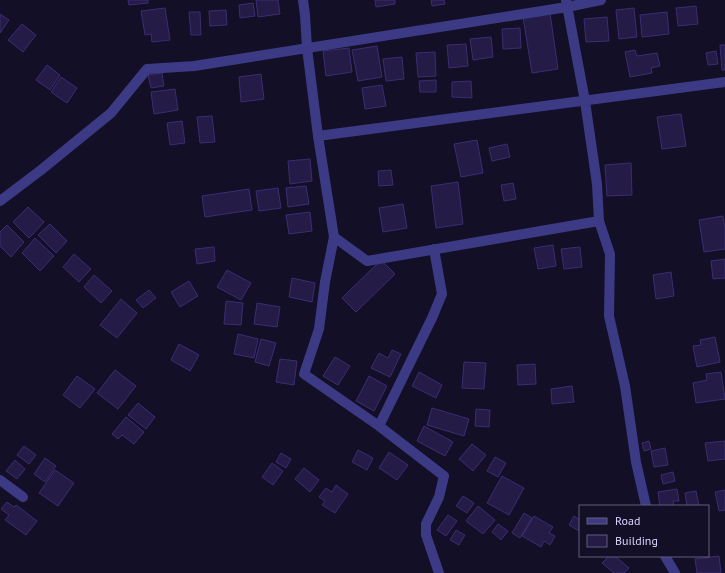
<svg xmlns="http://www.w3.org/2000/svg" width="725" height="573" font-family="'PT Sans',sans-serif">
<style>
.building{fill:#241b47;stroke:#3b2d73}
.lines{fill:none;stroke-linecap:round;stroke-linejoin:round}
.street{stroke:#3d3a85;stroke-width:10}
</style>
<rect width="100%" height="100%" fill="#130f26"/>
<path class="building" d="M128 0H148V3L129 5Z
M256 0H278L280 14 258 17Z
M375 0H395V4L376 7Z
M431 0H444L445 4 432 6Z
M253 3 255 16 240 18 239 5Z
M696 6 698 24 678 26 676 8Z
M165 8 170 40 152 42 151 34 145 35 141 11Z
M634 8 637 37 619 39 616 10Z
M226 10 227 25 210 26 209 11Z
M189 12H200L201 35H191Z
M667 12 669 34 642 37 640 15Z
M550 13 558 69 532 73 523 17Z
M0 14 9 20 0 33Z
M607 17 609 41 586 42 584 19Z
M22 24 36 35 23 52 8 40Z
M520 28 521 48 503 49 502 29Z
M491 37 493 57 473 60 470 39Z
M466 44 468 66 449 68 447 45Z
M720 45H725V70H722Z
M377 46 382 77 358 81 352 50Z
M349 48 352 72 326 76 323 51Z
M635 50 637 56 657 53 660 66 651 68 652 73 630 77 625 52Z
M716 51 718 64 708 65 706 53Z
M435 52 436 76 418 77 416 53Z
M402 57 404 79 386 81 383 59Z
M47 65 60 75 50 90 36 80Z
M162 73 164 86 151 88 148 75Z
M261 74 264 99 241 102 239 77Z
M61 77 77 88 67 103 51 92Z
M436 80V92H420L419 81Z
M471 81 472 98 452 97V82Z
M382 85 386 106 365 109 362 88Z
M175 89 178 110 154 114 151 92Z
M681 114 686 146 662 149 657 117Z
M212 116 215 142 200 143 197 117Z
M182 121 185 143 170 145 167 123Z
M477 140 483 173 461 177 454 144Z
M507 144 510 157 492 161 489 148Z
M310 159 312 181 290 184 288 161Z
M631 163 632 195 607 196 605 165Z
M391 170 393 185 379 186 378 171Z
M458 182 463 224 436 228 431 186Z
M513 183 516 199 504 201 501 185Z
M306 186 309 204 288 207 286 188Z
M278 188 281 208 259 211 256 191Z
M249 189 252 210 205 217 202 196Z
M403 204 407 228 383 232 379 208Z
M28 207 44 222 29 238 13 222Z
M310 212 312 231 289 234 286 215Z
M723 216 725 228V249L704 252 699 220Z
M50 224 67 241 56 253 38 235Z
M7 225 24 242 11 257 0 246V232Z
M35 238 54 256 40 271 22 253Z
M553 245 556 266 538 269 534 248Z
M214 247 215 261 197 264 195 249Z
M580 247 582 267 564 269 561 249Z
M74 254 91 269 79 282 63 267Z
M725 259V278L713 279 711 261Z
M381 260 395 274 356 312 342 298Z
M227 270 251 283 241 300 217 287Z
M671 272 674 296 656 299 653 275Z
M94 275 112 291 101 303 84 287Z
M292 278 315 283 312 302 289 297Z
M189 281 198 296 180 307 171 292Z
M149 290 156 298 143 308 136 300Z
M121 299 137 313 117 338 100 325Z
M226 301 243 303 241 325 224 324Z
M257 303 280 307 277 327 254 324Z
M238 334 258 339 254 358 234 354Z
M715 337 720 362 697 367 693 346 701 345 700 340Z
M261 339 276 343 269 366 255 362Z
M179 344 199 355 190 371 171 360Z
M392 350 401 354 390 377 371 368 379 353 388 358Z
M335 357 350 366 338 385 323 376Z
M280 359 297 361 294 385 276 382Z
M464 362 486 363 484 389 462 388Z
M535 364 536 384 518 385 517 365Z
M115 370 136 386 118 409 97 393Z
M419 372 442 385 436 398 412 386Z
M721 372 725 399 696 403 693 383 707 380 706 374Z
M77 376 95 389 80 408 63 395Z
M369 376 387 386 374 411 356 401Z
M572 386 574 402 552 404 551 389Z
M138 403 155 417 146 429 128 415Z
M432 408 469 419 464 436 427 425Z
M476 409 490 410 489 427 475 426Z
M126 417 144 432 134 444 122 435 118 439 112 434Z
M424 426 453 442 445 456 417 441Z
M649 441 651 449 644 451 642 443Z
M725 441V459L708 461 705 443Z
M472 444 486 455 473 471 459 459Z
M24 446 36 455 29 464 17 455Z
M665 448 668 465 654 467 651 451Z
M358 450 373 458 367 470 352 462Z
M389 452 408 465 397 480 379 468Z
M281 453 291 459 286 468 276 462Z
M495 457 506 463 498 477 487 471Z
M45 458 56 466 45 482 34 474Z
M15 460 25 469 17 479 6 471Z
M272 463 283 471 273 485 262 477Z
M304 468 319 480 310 492 295 479Z
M55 470 74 483 58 506 39 493Z
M673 472 675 481 663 484 661 475Z
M502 476 524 488 509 515 487 503Z
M336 485 348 494 335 513 322 505 325 501 319 497 326 488 332 492Z
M677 489 679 501H673L674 506H660L658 492Z
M725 490V510L719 511 715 492Z
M696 491 699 506H687L685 493Z
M463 496 474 503 467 513 456 506Z
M7 502 14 507 16 505 37 521 26 535 5 520 9 515 1 509Z
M478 506 495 520 483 534 466 521Z
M524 513 532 518 520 538 512 533Z
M448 515 457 521 446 536 437 530Z
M534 516 553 527 549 533 555 536 550 545 544 541 541 547 522 536Z
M574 516 580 520 579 531 569 525Z
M498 524 508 531 501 540 492 532Z
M456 530 465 535 459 545 450 540Z
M609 556H615L629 568 624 573H614L602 563Z
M719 556 721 573H697L695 559Z"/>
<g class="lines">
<path class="street" d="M303 0 305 15 307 48 318 136 334 237 325 282 319 329 304 374 379 426 444 476 439 497 426 524V535L439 573
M566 0 585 101 597 184 599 221 610 254 609 316 625 386 636 462 646 506
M318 136 725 82
M0 201 41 170 111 113 147 69 194 66 567 7 601 0
M334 237 367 261 599 221
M379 426 432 318 442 294 434 249
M0 480 23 497
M665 556 675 573"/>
</g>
<rect x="579" y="505" width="130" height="52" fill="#130f26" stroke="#625e7d"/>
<rect x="587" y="518" width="20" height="6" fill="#3d3a85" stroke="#625e7d"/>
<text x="615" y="525" font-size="12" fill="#d9d4ff">Road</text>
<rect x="587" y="535" width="20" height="12" fill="#241b47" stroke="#625e7d"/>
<text x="615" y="545" font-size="12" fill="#d9d4ff">Building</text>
</svg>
